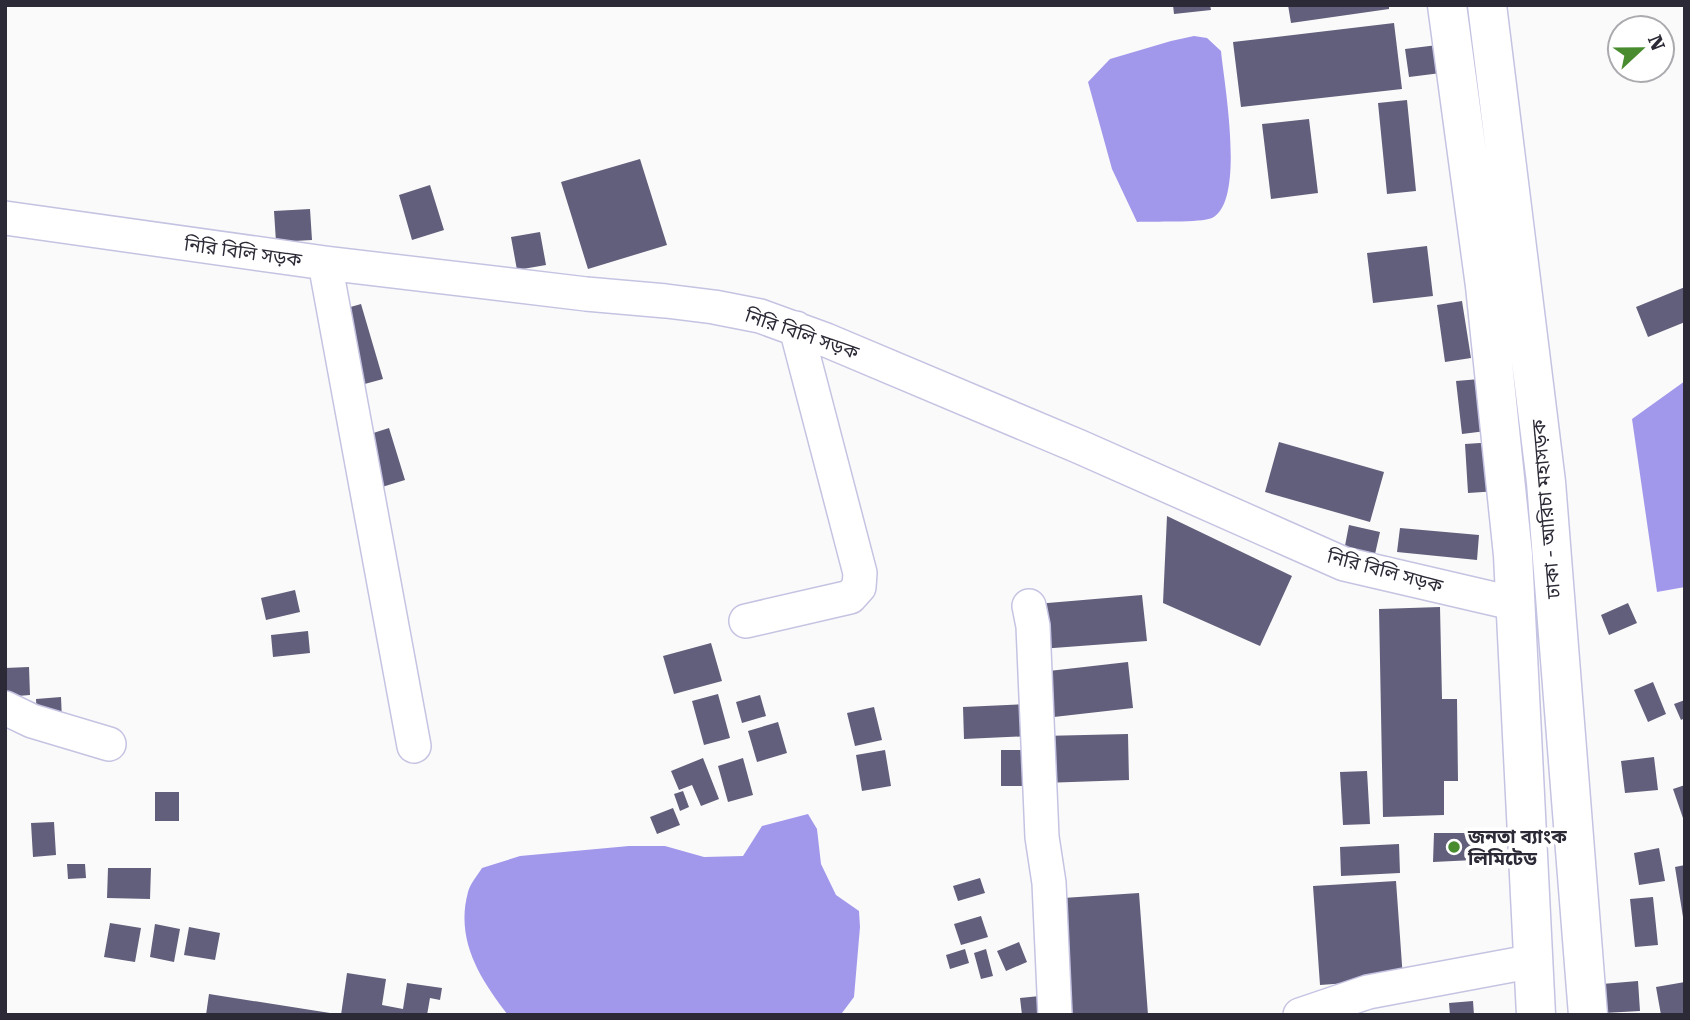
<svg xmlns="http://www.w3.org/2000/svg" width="1690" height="1020" font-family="'Roboto Serif','Noto Sans Bengali',serif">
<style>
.water{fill:#a298eb}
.building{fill:#615f7b}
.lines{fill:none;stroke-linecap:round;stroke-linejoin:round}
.minor-casing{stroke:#c5c3e2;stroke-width:36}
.trunk-casing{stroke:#c5c3e2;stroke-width:41}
.minor{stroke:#fff;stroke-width:33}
.trunk{stroke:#fff;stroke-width:38}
.poi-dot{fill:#488c2f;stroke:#fff;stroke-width:2.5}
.labels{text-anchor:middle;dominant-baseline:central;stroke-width:7;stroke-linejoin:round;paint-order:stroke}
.street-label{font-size:19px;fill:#2b2a36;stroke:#fff}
.poi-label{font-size:19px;font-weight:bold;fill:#2b2a36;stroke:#fff;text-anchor:start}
</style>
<rect width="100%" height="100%" fill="#fafafa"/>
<path class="water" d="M1194 36 1207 38 1221 51C1224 83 1246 202 1212 218 1201 223 1152 221 1137 222L1112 169 1088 82 1110 59 1171 41Z
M1685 381V587L1657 592 1632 419Z
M808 814 817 829 821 864 836 895 859 911 860 927 854 997 842 1013 508 1015C480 979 455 940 468 892 470 884 477 876 482 868L520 856 629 846H665L704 857 743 856 762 826Z"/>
<path class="building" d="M1173 5H1210L1211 10 1174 14Z
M1288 5H1389V9L1291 23Z
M1394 23 1402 89 1241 107 1233 42Z
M1454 43 1457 71 1409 77 1405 49Z
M1407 100 1416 191 1387 194 1378 103Z
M1309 119 1318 193 1271 199 1262 124Z
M640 159 667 245 588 269 561 182Z
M430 185 444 230 412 240 399 195Z
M310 209 312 240 276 242 274 211Z
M540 232 546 265 517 270 511 237Z
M1427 246 1433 296 1373 303 1367 253Z
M1685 287V322L1648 337 1636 307Z
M1462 301 1471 358 1445 362 1437 305Z
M361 304 383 379 361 385 340 310Z
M1480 379 1486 431 1462 434 1456 381Z
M389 428 405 480 382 487 367 435Z
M1279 442 1384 472 1370 522 1265 492Z
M1495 442 1498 491 1468 493 1465 444Z
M1167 516 1292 576 1260 646 1163 603Z
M1349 525 1380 532 1373 563 1343 556Z
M1400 528 1479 535 1477 560 1397 552Z
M295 590 300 612 266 620 261 598Z
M1142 595 1147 641 1040 649 1036 604Z
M1628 603 1637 623 1609 635 1601 615Z
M1440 607 1442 699H1457L1458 781H1444V815L1383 817 1379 609Z
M308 631 310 653 273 657 271 635Z
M711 643 722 681 674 694 663 656Z
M1128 662 1133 708 1045 718 1040 672Z
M29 667 30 695 5 697V668Z
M1653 682 1666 714 1648 722 1634 690Z
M718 694 730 738 704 745 692 701Z
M760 695 766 716 742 723 736 702Z
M61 697 62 720 37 722 36 699Z
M1685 700V718L1681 720 1674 704Z
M1029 704 1031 736 964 739 963 707Z
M874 707 882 740 855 746 847 713Z
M778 722 787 753 757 762 748 731Z
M1128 734 1129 780 1043 783 1042 736Z
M885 750 891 786 862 791 856 755Z
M1001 750H1034L1035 786H1001Z
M1654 757 1658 790 1625 793 1621 761Z
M703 758 719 799 701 806 692 785 679 790 671 771Z
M743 758 753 795 728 802 718 766Z
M1367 771 1370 824 1343 825 1340 772Z
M1685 785V821H1684L1673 789Z
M683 791 689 807 680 811 674 794Z
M155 792H179V821H155Z
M673 808 680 825 657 834 650 817Z
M54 822 56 855 33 857 31 823Z
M1434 833H1473L1474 860 1433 862Z
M1399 844 1400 873 1341 876 1340 847Z
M1659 848 1665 881 1639 885 1634 853Z
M67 864H85L86 878 68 879Z
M1685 865V917H1683L1675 867Z
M108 868H151L150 899 107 898Z
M980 878 985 893 958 901 953 886Z
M1396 881 1403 979 1320 985 1313 886Z
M1139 893 1148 1015H1072L1063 898Z
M1653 897 1658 945 1635 947 1630 899Z
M981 916 988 937 961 945 954 924Z
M110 923 141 928 135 962 104 957Z
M155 924 180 929 174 962 150 957Z
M189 927 220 933 215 960 184 955Z
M1019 942 1027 962 1006 971 997 951Z
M965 949 969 963 950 969 946 955Z
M986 949 993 976 981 979 974 953Z
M347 973 386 979 382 1005 403 1009 407 983 442 988 440 1000 430 998 427 1015H341Z
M1638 981 1640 1011 1604 1013 1602 984Z
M1685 982V1015H1661L1656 987Z
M209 994 330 1013V1015H206Z
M1050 995 1051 1015H1022L1020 998Z
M1473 1001 1474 1015H1450L1449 1003Z"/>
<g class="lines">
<g class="minor-casing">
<path id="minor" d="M5 218 325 263 586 294 666 301 714 307 760 316 826 340 1080 447 1344 564 1516 604
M325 263 414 746
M1029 606 1033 626 1042 837 1049 883 1055 1015
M746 621 850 597 859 587 860 573 796 328
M5 708 32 721 109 744
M1300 1015 1368 992 1534 961"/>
</g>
<g class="trunk-casing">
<path id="trunk" d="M1447 5 1485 286 1513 555 1536 1015
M1487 5 1546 482 1588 1015"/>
</g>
<use href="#minor" class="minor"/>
<use href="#trunk" class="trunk"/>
</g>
<circle class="poi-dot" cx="1454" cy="847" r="7"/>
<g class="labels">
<g class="street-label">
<text transform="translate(243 252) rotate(8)">নিরি বিলি সড়ক</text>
<text transform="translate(802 334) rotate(19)">নিরি বিলি সড়ক</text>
<text transform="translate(1546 509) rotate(-95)">ঢাকা - আরিচা মহাসড়ক</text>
<text transform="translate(1385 571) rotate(15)">নিরি বিলি সড়ক</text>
</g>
<g class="poi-label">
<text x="1468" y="836">জনতা ব্যাংক<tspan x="1468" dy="22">লিমিটেড</tspan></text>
</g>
</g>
<rect width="1690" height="1020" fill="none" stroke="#2b2a36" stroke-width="14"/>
<g transform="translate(1641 49) rotate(68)"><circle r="33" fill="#ffffff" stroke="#aaaaaf" stroke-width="2"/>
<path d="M0-5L12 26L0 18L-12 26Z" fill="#488c2f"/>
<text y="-10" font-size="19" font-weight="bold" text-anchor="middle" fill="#2b2a36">N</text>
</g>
</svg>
